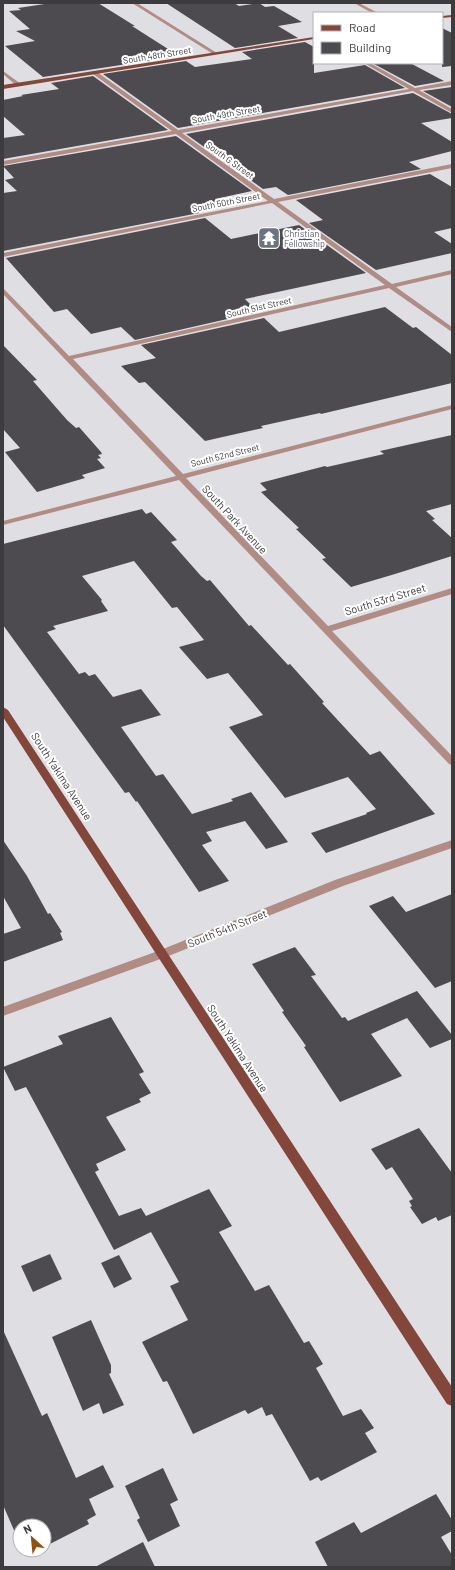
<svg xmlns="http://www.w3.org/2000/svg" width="455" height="1570" font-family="Barlow,sans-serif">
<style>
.building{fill:#4d4b4f}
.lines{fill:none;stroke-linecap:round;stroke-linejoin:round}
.minor{fill:#b08c85;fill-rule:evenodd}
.major{fill:#82463b;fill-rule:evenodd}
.labels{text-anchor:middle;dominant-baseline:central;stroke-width:4;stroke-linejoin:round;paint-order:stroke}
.far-street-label{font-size:9px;fill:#3c3c3e;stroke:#fff}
.far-worship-label{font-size:9px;fill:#5b616d;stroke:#fff;text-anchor:start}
.street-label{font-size:11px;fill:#3c3c3e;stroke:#fff}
</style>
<rect width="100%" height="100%" fill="#dfdee3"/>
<path class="building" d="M51 3H98L135 26H132L179 56 43 77 5 46 35 41 16 31 30 29 9 11 21 10 18 8Z
M166 3H234L239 6 259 3 265 7 274 6 302 22 278 26 298 38 235 48Z
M442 28 452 33V66L442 67Z
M305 42 314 47V73L365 65 405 88 178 128 103 74 186 61 195 67 252 59 242 52Z
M410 63 444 81 415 86 374 64Z
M93 76 168 130 3 159V138L25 135 3 116V100L23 96 21 95 59 89 51 83Z
M452 87V107L423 91Z
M413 93 452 114V118L421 123 452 142V151L409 162 421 169 288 195 276 187 263 189 186 134Z
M176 136 252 191 215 199 219 202 192 207 199 213 3 251V193L17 191 5 180 14 178 3 166Z
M430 174 452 187V228L434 232 452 244V253L376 270 309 223 323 220 296 200Z
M205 218 231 239 299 225 366 273 245 299 258 312 135 340 121 327 91 334 67 309 54 312 6 258Z
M385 307 413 328 416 327 452 355V383L321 414 320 413 261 426 263 428 205 441 145 382 139 383 121 366 156 358 141 345 264 318 279 332Z
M3 345 37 380 33 381 67 420 76 428 79 427 101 452 102 454 98 455 101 458 97 459 105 468 82 475 85 478 37 492 5 452 20 448 3 429Z
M452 435V504L426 511 435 519 432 520 452 538V556L395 574 351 587 322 559 326 558 296 529 299 528 261 492 267 490 260 483 325 466 327 467 384 454 380 451Z
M142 509 146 514 151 512 177 540 171 542 201 576 207 581 210 580 249 626 251 625 288 665 290 664 324 702 322 703 370 755 380 751 435 814 326 853 311 833 367 814 366 813 376 809 348 777 285 798 229 727 263 715 228 673 207 679 179 647 204 640 177 607 172 608 134 561 82 576 102 600 101 601 108 611 53 626 56 629 47 632 79 674 85 672 89 676 95 674 113 697 141 689 161 715 121 727 156 776 163 774 192 814 233 801 231 799 251 792 288 842 266 849 245 821 206 832 212 841 202 845 229 881 199 892 137 801 136 802 129 792 125 793 3 625V544Z
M3 840 27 876 48 914 50 913 62 932 60 933 63 940 3 962V934L21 928 3 896Z
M452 894V981L435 988 369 906 393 896 406 912Z
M295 947 316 975 311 976 342 1018 345 1017 348 1021 417 991 452 1035V1039L430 1048 407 1018 371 1034 402 1076 340 1102 304 1047 306 1046 282 1012 284 1011 252 964Z
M111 1017 144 1072 139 1074 151 1093 139 1099 141 1102 106 1117 126 1150 96 1164 99 1170 95 1172 119 1216 141 1208 146 1216 209 1189 232 1226 219 1232 255 1291 269 1285 304 1343 309 1341 323 1364 316 1368 343 1416 361 1409 374 1428 365 1433 377 1452 321 1481 318 1477 310 1481 272 1414 266 1416 262 1407 248 1414 245 1410 193 1434 167 1381 163 1382 142 1342 188 1320 170 1286 179 1282 151 1232 114 1250 26 1087 15 1091 3 1067 63 1044 58 1036Z
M419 1128 452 1173V1215L438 1221 436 1217 422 1224 410 1207 412 1206 409 1201 413 1199 392 1167 386 1170 371 1149Z
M50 1254 62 1279 33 1292 21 1266Z
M119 1255 132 1279 114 1288 101 1263Z
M91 1320 111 1365V1373L109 1374 124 1405 103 1414 99 1403 83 1411 52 1337Z
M3 1330 42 1416 47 1413 76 1478 103 1465 114 1487 89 1499 96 1515 87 1520 89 1524 44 1547V1526H20V1544L3 1505Z
M163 1468 178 1500 170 1504 180 1526 148 1542 137 1520 140 1518 125 1486Z
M436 1494 452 1520V1531L441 1537 452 1555V1567H328L315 1542 354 1522 361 1533Z
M143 1542 155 1567H95Z"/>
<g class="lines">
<path class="minor" d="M132 3H137L217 53 213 54Z
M354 3H359L378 13H372Z
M364 63H370L415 88 452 81V85L419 90 452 109V113L413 91 182 133 274 199 452 164V168L278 202 392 284 452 270V274L396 287 452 327V332L389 288 73 359 183 474 452 405V409L186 478 328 626 452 588V594L332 631 452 756V765L449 764 179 480 3 525V521L176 476 3 294V288L69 356 385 285 272 203 3 257V253L268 201 176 134 3 165V161L172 131 93 74V72H97L178 130 409 89Z
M3 71 21 84V86H17L3 74Z
M452 840V848L343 886 166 957 3 1016V1007L158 951 335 880Z"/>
<path class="major" d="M452 15V17L442 18V16Z
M314 37V39L3 89V85Z
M3 707 8 710 452 1387V1406L447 1404 3 717Z"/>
</g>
<defs>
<g id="temple-square" transform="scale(1.15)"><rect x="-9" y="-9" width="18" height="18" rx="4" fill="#6b7280" stroke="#fff"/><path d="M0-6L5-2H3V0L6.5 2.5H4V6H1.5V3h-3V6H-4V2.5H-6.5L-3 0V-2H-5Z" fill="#fff"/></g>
</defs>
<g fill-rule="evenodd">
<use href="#temple-square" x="269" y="238"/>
</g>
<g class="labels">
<g class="far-street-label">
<text transform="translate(157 55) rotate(-9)">South 48th Street</text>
<text transform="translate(226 114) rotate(-10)">South 49th Street</text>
<text transform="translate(230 160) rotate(36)">South G Street</text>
<text transform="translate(226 202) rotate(-11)">South 50th Street</text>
<text transform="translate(259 307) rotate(-13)">South 51st Street</text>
<text transform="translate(225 455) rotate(-14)">South 52nd Street</text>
</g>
<g class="far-worship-label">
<text x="284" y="233">Christian<tspan x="284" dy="10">Fellowship</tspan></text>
</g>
<g class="street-label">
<text transform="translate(235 519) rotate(47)">South Park Avenue</text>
<text transform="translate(385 599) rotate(-17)">South 53rd Street</text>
<text transform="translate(62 776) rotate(57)">South Yakima Avenue</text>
<text transform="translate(227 928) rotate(-22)">South 54th Street</text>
<text transform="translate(238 1048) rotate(57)">South Yakima Avenue</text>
</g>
</g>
<rect width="455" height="1570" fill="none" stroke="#3c3c3e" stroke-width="8"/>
<rect x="313" y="12" width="130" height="52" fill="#ffffff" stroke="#b1b1b2"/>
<rect x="321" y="25" width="20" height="6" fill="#82463b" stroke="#b1b1b2"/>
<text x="349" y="32" font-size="12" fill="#3c3c3e">Road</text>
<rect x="321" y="42" width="20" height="12" fill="#4d4b4f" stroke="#b1b1b2"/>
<text x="349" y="52" font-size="12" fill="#3c3c3e">Building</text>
<g transform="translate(32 1538) rotate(333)"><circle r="19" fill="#ffffff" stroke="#b1b1b2"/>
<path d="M0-3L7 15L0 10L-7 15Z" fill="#905117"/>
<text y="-6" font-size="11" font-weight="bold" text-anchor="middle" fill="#3c3c3e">N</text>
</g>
</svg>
